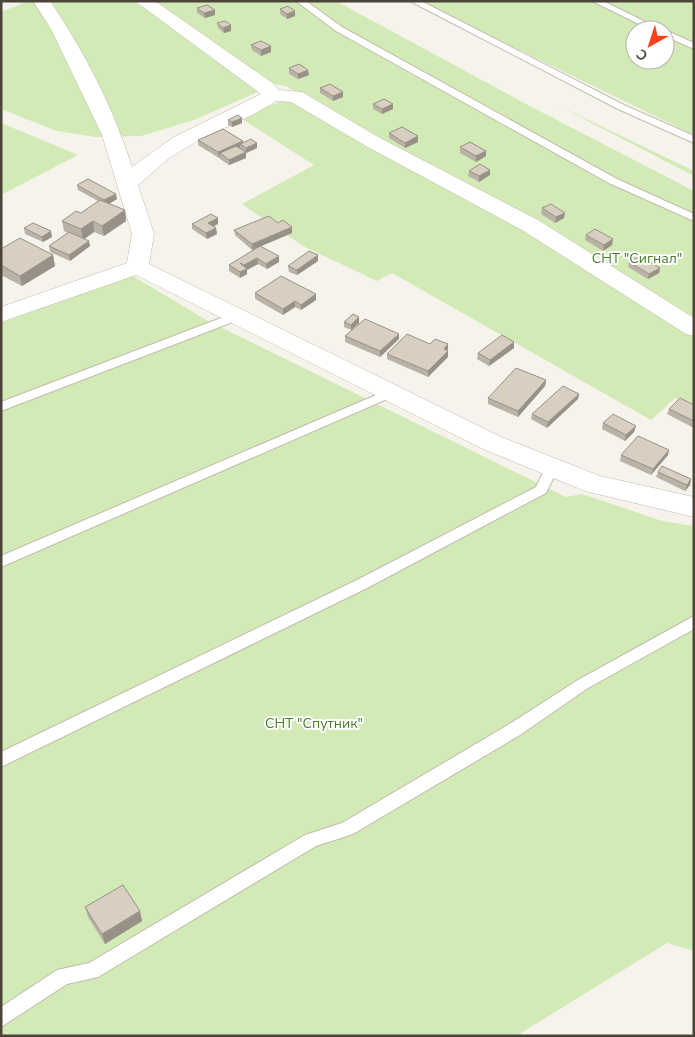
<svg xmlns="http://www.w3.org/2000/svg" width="695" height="1037" font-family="'Nunito Sans',sans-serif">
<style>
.green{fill:#d2eab5;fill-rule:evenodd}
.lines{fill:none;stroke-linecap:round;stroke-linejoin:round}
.lane-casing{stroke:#c2bbae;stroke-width:2}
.street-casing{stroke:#c2bbae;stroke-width:1}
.lane{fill:#fff;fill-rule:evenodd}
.street{fill:#fff;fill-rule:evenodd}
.wall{fill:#bab2a6}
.shaded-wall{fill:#979187}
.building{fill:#d8cfc1;stroke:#979187}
.labels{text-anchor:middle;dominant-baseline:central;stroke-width:4;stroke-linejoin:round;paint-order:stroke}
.park-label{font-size:14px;fill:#4a7f2a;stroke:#fff}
</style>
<rect width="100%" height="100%" fill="#f6f3ec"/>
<path class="green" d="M29 1H133L267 88 194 120 141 136 95 137 57 131 1 109V12Z
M151 1H336L526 104 694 191V408L675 398 651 420 392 273 377 281 303 246 242 204 314 165 239 117 291 98 366 135 286 86 269 83Z
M422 1H694V135L460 21ZM635 30H665V60H635Z
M555 104 694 171V176Z
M1 123 78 155 1 195Z
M131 275 208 321 566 497 582 494 662 521 694 526V951L667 943 516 1036H1V323Z"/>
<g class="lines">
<g class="lane-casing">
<path id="lane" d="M296 1H306L342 27 617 179 694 214V221L609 183 336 31Z
M410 1H421L624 105 694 136V143L618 109Z
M592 1H603L662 30H651Z
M665 30 694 43V49L665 36Z
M234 313 240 317 238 320 1 411V402Z
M390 389 394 390 396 393 394 396 1 567V556Z
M552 462 559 467 546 493 367 588 1 767V752L357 580 536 487 547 464Z
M694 616V629L588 688 520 735 353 834 316 846 98 977 67 984 1 1027V1007L57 970 89 963 305 835 342 823 508 725 578 680Z"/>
</g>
<g class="street-casing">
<path id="street" d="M33 1H50C84 51 114 109 132 167L174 137 261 94 135 1H155L274 84 278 90 302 92 380 138 538 220 694 318V336L686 334 522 230 366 146 291 102 276 101 254 114 199 140 169 158 138 185 154 234 149 264 501 437 600 476 694 497V517L585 491 483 449 136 275 1 322V307L127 263 132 234 102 135 51 29Z"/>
</g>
<use href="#lane" class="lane"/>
<use href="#street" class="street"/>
</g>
<path class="wall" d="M197 8 215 10V15L205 18 197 13Z
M280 9 295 11V16L287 19 280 14Z
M217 23 231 25V31L224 33 218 28Z
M251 45 271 52 261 56 252 50Z
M289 68 309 75 298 79 289 74Z
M320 88 343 92V97L333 101 320 93Z
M373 104H393V109L382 114 373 109Z
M228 120 242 123 232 127 228 125Z
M389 133 418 136V142L405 148 389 138Z
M198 140 243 143 257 148 246 153V158L229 165 220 159V157L219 158 198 145Z
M460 147 486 151V156L476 162 460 153Z
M469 171 490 175 479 182 468 176Z
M77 185 117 199 109 204 125 210 126 221 104 236 94 232 84 239 90 246 70 261 50 252 49 246 68 233 64 231 62 221 81 213 98 201 78 190Z
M542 208 564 218 555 223 541 214Z
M218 218V224L213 226 216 228 217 234 207 239 192 229V224Z
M278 223 292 233 261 246 279 262 267 269 258 264 247 270V274L240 278 229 271V265L259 247 252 250 235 235 234 230Z
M24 228 52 237 43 242 25 234Z
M586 235 612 245 603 251 585 240Z
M1 249 53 255 55 266 22 286 1 275Z
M318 261 297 275 289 272 288 266Z
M629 262 660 268 659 273 648 279 628 267Z
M255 293 316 294V300L301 310 295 307 283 315 255 299Z
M344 322 359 323 351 330 344 327Z
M399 334V339L380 357 345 342V336Z
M430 344H448L447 351 448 357 428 377 387 359V354Z
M514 348 489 366 477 359 478 353Z
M546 380 545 386 518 417 488 404V398Z
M579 394 578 399 547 428 531 419 532 414Z
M694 405V428L667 414 669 409Z
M603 423 636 426 634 432 625 441 602 429Z
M621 455H668L651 475 620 461Z
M658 472 691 479 690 485 685 491 656 477Z
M85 907 142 921 105 944 88 917Z"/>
<path class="shaded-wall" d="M215 10V15L205 18 204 13Z
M295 11V16L287 19V14Z
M231 25V31L224 33 223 28Z
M271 46V52L261 56V50Z
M308 70 309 75 298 79V74Z
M343 92V97L333 101V96Z
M393 104V109L382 114V109Z
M242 118V123L232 127V122Z
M418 136V142L405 148V143Z
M243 141 244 146 240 144V148L223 156 220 153V157L219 158 218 152Z
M257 143V148L246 153V148Z
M486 151V156L476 162V156Z
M246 152V158L229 165V160Z
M490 170V175L479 182V176Z
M116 194 117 199 105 206 104 200Z
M125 210 126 221 104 236 102 226Z
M565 213 564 218 555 223 556 217Z
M218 218V224L209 229 208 223Z
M93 221 94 232 83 240 81 229Z
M292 227V233L252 250V244Z
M216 228 217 234 207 239 206 233Z
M51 231 52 237 43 242 42 237Z
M613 239 612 245 603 251 604 245Z
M89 241 90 246 70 261 69 255Z
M53 255 55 266 22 286 20 276Z
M318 255V261L297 275V270Z
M279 256V262L267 269 266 264Z
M257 258 258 264 247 270V274L240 278V272L244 265Z
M660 268 659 273 648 279 649 274Z
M316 294V300L301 310V305Z
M295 301V307L283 315V309Z
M359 317V323L351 330V325Z
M399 334V339L380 357V351Z
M514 342V348L489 366 490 360Z
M448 344V350L443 355 444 349Z
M448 351V357L428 377V371Z
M546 380 545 386 518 417V411Z
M579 394 578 399 547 428 548 422Z
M636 426 634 432 625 441 626 435Z
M669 450 668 455 651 475 653 469Z
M691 479 690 485 685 491 687 485Z
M140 911 142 921 105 944 102 934Z"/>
<path class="building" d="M207 5 215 10 204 13 197 8Z
M288 6 295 11 287 14 280 9Z
M225 21 231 25 223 28 217 23Z
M261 41 271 46 261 50 251 45Z
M299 64 308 70 298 74 289 68Z
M330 84 343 92 333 96 320 88Z
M384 99 393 104 382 109 373 104Z
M238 115 242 118 232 122 228 120Z
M402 127 418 136 405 143 389 133Z
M223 129 243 141 218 152 198 140Z
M251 139 257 143 246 148 240 144Z
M470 142 486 151 476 156 460 147Z
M236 146 246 152 229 160 220 153Z
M480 164 490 170 479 176 469 171Z
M88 179 116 194 104 200 77 185Z
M100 200 125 210 102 226 93 221 81 229 62 221 76 211 81 213Z
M551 204 565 213 556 217 542 208Z
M211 214 218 218 208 223 216 228 206 233 192 224Z
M269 216 278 223 283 220 292 227 252 244 234 230Z
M33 223 51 231 42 237 24 228Z
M595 229 613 239 604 245 586 235Z
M69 232 89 241 69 255 49 246Z
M20 238 53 255 20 276 1 265V249Z
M260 246 279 256 266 264 257 258 244 265 240 263 247 269 240 272 229 265Z
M309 251 318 255 297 270 288 266Z
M640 256 660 268 649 274 629 262Z
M281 276 316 294 301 305 295 301 283 309 255 293Z
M353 314 359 317 351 325 344 322Z
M365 319 399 334 380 351 345 336Z
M407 334 430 344 435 339 448 344 444 349 448 351 428 371 387 354Z
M502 335 514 342 490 360 478 353Z
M516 368 546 380 518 411 488 398Z
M563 386 579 394 548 422 532 414Z
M680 398 694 405V421L669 409Z
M613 414 636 426 626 435 603 423Z
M638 436 669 450 653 469 621 455Z
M662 466 691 479 687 485 658 472Z
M123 885 140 911 102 934 85 907Z"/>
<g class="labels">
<g class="park-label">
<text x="637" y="258">СНТ "Сигнал"</text>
<text x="314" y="723">СНТ "Спутник"</text>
</g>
</g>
<rect width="695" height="1037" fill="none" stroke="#4b4439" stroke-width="5"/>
<g transform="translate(650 45) rotate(219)"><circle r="24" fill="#ffffff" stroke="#b7b4b0"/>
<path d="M0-4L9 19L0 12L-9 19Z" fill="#fc3f1d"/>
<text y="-8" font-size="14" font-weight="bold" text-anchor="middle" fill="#4b4439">С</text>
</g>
</svg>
